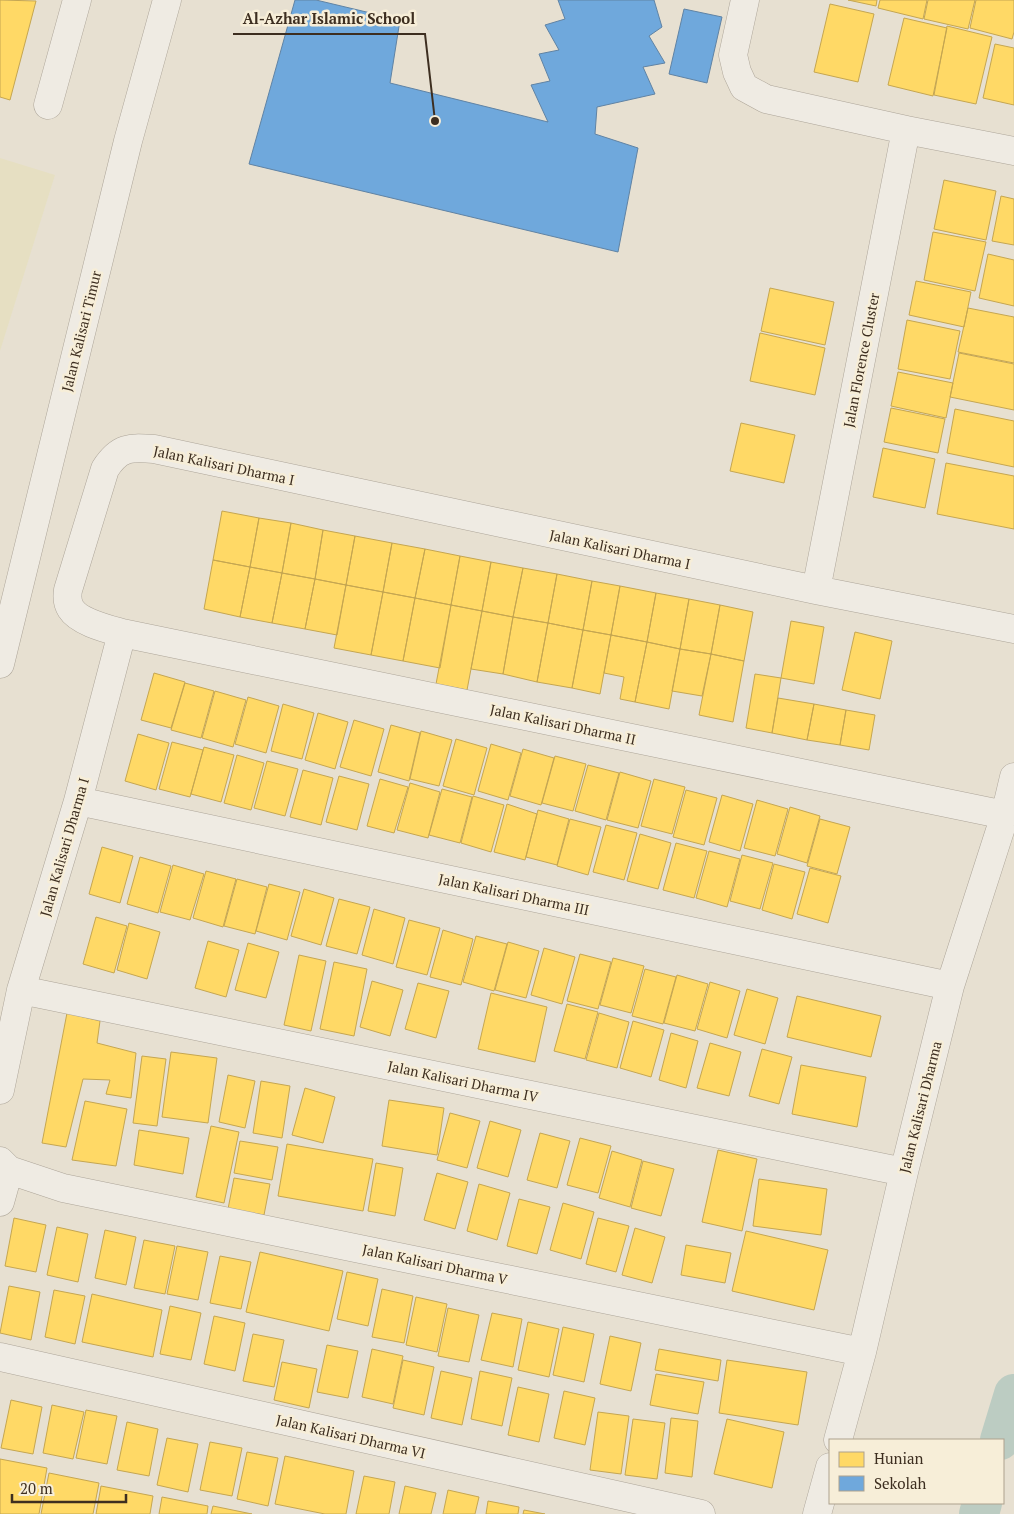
<svg xmlns="http://www.w3.org/2000/svg" width="1014" height="1514" font-family="'PT Serif',serif">
<style>
.farmland{fill:#e6dfc2}
.homes{fill:#ffd966;stroke:#c5a651}
.schools{fill:#6fa8dc;stroke:#6083a4}
.lines{fill:none;stroke-linecap:round;stroke-linejoin:round}
.canal{stroke:#bcccc2;stroke-width:40}
.street-casing{stroke:#ada599;stroke-width:29}
.street{stroke:#efebe3;stroke-width:28}
.labels{text-anchor:middle;dominant-baseline:central;stroke-width:5;stroke-linejoin:round;paint-order:stroke}
.street-label{font-size:14px;fill:#3d2e20;stroke:#f7eed8}
.leader{fill:none;stroke:#3d2e20;stroke-width:2}
.callout-dot{fill:#3d2e20;stroke:#f7eed8;stroke-width:2}
.callout-label{font-size:15px;text-anchor:middle;font-weight:bold;fill:#3d2e20;stroke:#f7eed8;stroke-width:5;stroke-linejoin:round;paint-order:stroke}
</style>
<rect width="100%" height="100%" fill="#e7e0d1"/>
<path class="farmland" d="M0 158 55 175 0 351Z"/>
<path class="homes" d="M0 0 36 1 10 100 0 97Z
M848 0H877L876 6Z
M880 0H927L923 19 878 8Z
M928 0H975L968 29 924 19Z
M976 0H1014V32L1012 39 970 28Z
M830 4 874 14 858 82 814 72Z
M904 18 947 28 933 96 888 85Z
M947 26 992 37 976 104 934 95Z
M995 44 1014 48V105L983 98Z
M944 180 996 191 986 240 934 229Z
M1001 196 1014 199V245L992 241Z
M933 232 986 242 975 291 924 280Z
M988 254 1014 260V306L979 298Z
M916 281 971 292 964 327 909 315Z
M770 288 834 302 825 345 761 331Z
M968 308 1014 317V363L958 352Z
M907 320 960 331 950 379 898 369Z
M760 333 825 348 815 395 750 381Z
M959 353 1014 364V410L950 397Z
M898 372 953 383 946 418 891 406Z
M891 408 945 419 938 453 884 442Z
M955 409 1014 421V467L947 453Z
M741 423 795 435 784 483 730 471Z
M883 448 935 459 925 508 873 497Z
M946 463 1014 476V529L937 514Z
M222 511 259 518 250 567 213 560Z
M259 518 291 523 282 573 250 567Z
M291 523 323 530 315 579 282 573Z
M323 530 355 536 346 585 315 579Z
M355 536 392 543 383 592 346 585Z
M392 543 425 549 415 598 383 592Z
M425 549 460 556 451 605 415 598Z
M460 556 491 562 482 611 451 605Z
M213 560 250 567 240 617 204 609Z
M491 562 523 568 513 617 482 611Z
M250 567 282 573 272 623 240 617Z
M523 568 557 574 548 623 513 617Z
M282 573 315 579 305 629 272 623Z
M557 574 592 581 583 630 548 623Z
M315 579 346 585 337 635 305 629Z
M592 581 620 586 611 635 583 630Z
M346 585 383 592 371 655 334 648Z
M620 586 656 593 647 642 611 635Z
M383 592 415 598 403 661 371 655Z
M656 593 689 599 680 649 647 642Z
M415 598 451 605 440 668 403 661Z
M689 599 720 605 711 654 680 649Z
M451 605 482 611 467 690 436 684Z
M720 605 753 612 744 661 711 654Z
M482 611 513 617 503 674 471 669Z
M513 617 548 623 537 682 503 674Z
M791 621 824 627 814 684 781 678Z
M548 623 583 630 572 688 537 682Z
M583 630 611 635 600 694 572 688Z
M855 632 892 641 880 699 842 690Z
M611 635 647 642 635 702 620 699 624 677 604 673Z
M647 642 680 649 669 709 635 702Z
M680 649 711 654 702 696 672 691Z
M711 654 744 661 733 722 699 715Z
M154 673 185 682 171 728 141 720Z
M755 674 781 678 772 733 746 728Z
M185 683 214 691 201 738 171 730Z
M215 691 246 700 233 747 202 738Z
M248 697 279 706 266 753 235 744Z
M778 698 814 704 807 740 772 733Z
M283 704 314 713 302 759 271 751Z
M814 704 846 710 840 745 807 740Z
M846 710 875 715 869 750 840 745Z
M318 713 348 722 335 769 305 760Z
M354 720 384 729 371 776 340 767Z
M391 725 420 733 409 781 378 772Z
M421 731 452 740 439 786 410 779Z
M138 734 169 743 156 790 125 781Z
M456 739 487 748 474 795 443 786Z
M172 742 203 750 190 797 159 789Z
M491 744 521 753 508 800 478 791Z
M204 747 234 755 221 802 191 794Z
M523 749 554 758 541 805 510 796Z
M237 755 264 763 251 810 224 803Z
M555 756 586 764 573 811 542 803Z
M267 761 298 769 285 816 254 808Z
M588 765 619 773 606 820 575 811Z
M303 770 333 778 321 825 290 817Z
M620 772 651 781 638 828 607 820Z
M339 776 369 784 357 830 326 822Z
M380 779 408 787 394 833 367 826Z
M654 779 685 787 672 834 641 826Z
M410 783 440 792 428 838 397 830Z
M442 789 472 797 460 843 429 835Z
M686 790 717 798 704 845 673 837Z
M722 795 753 804 740 851 709 842Z
M473 796 504 805 491 852 461 843Z
M757 800 788 809 775 856 744 848Z
M507 804 537 814 525 860 494 852Z
M790 807 820 816 807 863 777 854Z
M538 810 569 819 557 865 526 857Z
M570 819 601 827 588 875 557 866Z
M820 819 850 827 837 874 807 866Z
M606 825 637 833 624 880 593 872Z
M640 834 671 843 658 889 627 881Z
M676 843 707 851 694 898 663 890Z
M102 847 133 856 120 903 89 894Z
M709 851 740 859 727 907 696 898Z
M742 855 773 863 760 909 730 901Z
M140 857 171 866 158 913 127 904Z
M774 864 805 872 792 919 762 910Z
M173 865 204 874 190 920 160 912Z
M810 868 841 876 828 923 797 914Z
M206 871 236 879 223 927 193 918Z
M237 879 267 887 255 934 224 926Z
M269 884 300 892 287 940 256 931Z
M304 889 334 898 321 945 291 936Z
M339 899 370 907 357 954 326 946Z
M374 909 405 918 393 964 362 955Z
M96 917 127 926 114 973 83 964Z
M409 920 440 928 427 975 396 967Z
M129 923 160 932 147 979 117 970Z
M443 930 473 939 461 985 430 977Z
M476 936 507 944 494 991 463 982Z
M208 941 239 950 226 997 195 988Z
M508 942 539 951 526 998 495 990Z
M248 943 279 952 266 998 235 990Z
M544 948 575 957 562 1004 531 995Z
M580 954 611 962 598 1009 567 1001Z
M299 955 326 961 311 1031 284 1025Z
M613 958 644 966 631 1013 600 1005Z
M334 962 367 969 354 1036 320 1029Z
M645 969 676 977 663 1024 632 1016Z
M677 975 708 984 695 1031 664 1023Z
M372 981 403 990 390 1036 360 1027Z
M710 982 740 991 727 1038 697 1029Z
M418 983 449 991 436 1038 405 1029Z
M747 989 778 998 765 1044 734 1035Z
M491 993 547 1007 535 1062 478 1049Z
M797 996 881 1016 871 1057 787 1037Z
M567 1004 598 1012 585 1059 554 1051Z
M67 1013 100 1021 97 1043 136 1053 131 1098 106 1094 110 1080 83 1079 66 1147 42 1143Z
M599 1013 629 1022 617 1068 586 1060Z
M633 1021 664 1030 651 1077 620 1068Z
M671 1033 698 1041 686 1088 659 1080Z
M710 1043 741 1052 729 1096 697 1088Z
M762 1049 792 1057 779 1104 749 1096Z
M171 1052 217 1058 208 1123 162 1117Z
M142 1056 166 1059 157 1126 133 1123Z
M801 1065 866 1077 857 1127 792 1114Z
M228 1075 255 1081 245 1128 219 1122Z
M261 1081 290 1086 282 1138 253 1133Z
M305 1088 335 1097 323 1143 292 1135Z
M389 1100 444 1108 437 1155 382 1146Z
M85 1101 127 1109 116 1166 72 1160Z
M450 1113 480 1121 467 1168 437 1160Z
M490 1121 521 1130 508 1177 477 1168Z
M211 1126 239 1132 224 1203 196 1197Z
M139 1130 189 1138 183 1174 134 1165Z
M540 1133 570 1141 557 1188 527 1180Z
M580 1138 611 1146 598 1193 567 1185Z
M240 1141 278 1147 272 1180 234 1173Z
M287 1144 373 1159 363 1211 278 1196Z
M718 1150 757 1159 742 1231 702 1222Z
M612 1151 642 1160 630 1207 599 1198Z
M643 1161 674 1169 661 1216 631 1208Z
M376 1163 403 1168 395 1216 368 1211Z
M437 1173 468 1182 455 1229 424 1220Z
M234 1178 270 1184 264 1215 228 1209Z
M759 1179 827 1189 821 1235 753 1226Z
M479 1184 510 1193 497 1240 467 1231Z
M519 1199 550 1207 537 1254 507 1246Z
M563 1203 594 1212 581 1259 550 1250Z
M14 1218 46 1225 36 1272 5 1266Z
M598 1218 629 1226 616 1272 586 1264Z
M57 1227 88 1234 78 1282 47 1275Z
M635 1228 665 1237 652 1283 622 1275Z
M105 1230 136 1237 126 1285 95 1278Z
M746 1231 828 1250 814 1310 732 1291Z
M144 1240 175 1246 165 1294 134 1288Z
M686 1245 731 1253 725 1283 681 1275Z
M177 1246 208 1252 198 1300 167 1294Z
M260 1252 343 1271 329 1331 246 1312Z
M220 1256 251 1262 241 1309 210 1303Z
M347 1272 378 1279 368 1326 337 1319Z
M9 1286 40 1292 31 1340 0 1333Z
M382 1289 413 1296 404 1343 372 1337Z
M54 1290 85 1296 75 1344 45 1337Z
M92 1294 162 1310 153 1357 82 1342Z
M416 1297 447 1304 437 1352 406 1345Z
M170 1306 201 1313 191 1360 160 1354Z
M448 1308 479 1315 469 1362 438 1356Z
M492 1313 522 1319 513 1367 481 1360Z
M214 1316 245 1323 235 1371 204 1364Z
M528 1322 559 1329 549 1377 518 1370Z
M563 1327 594 1334 584 1382 553 1375Z
M253 1334 284 1340 274 1387 243 1381Z
M610 1336 641 1343 631 1391 600 1384Z
M327 1345 358 1351 348 1398 317 1392Z
M372 1349 403 1356 393 1404 362 1397Z
M659 1349 721 1360 718 1381 655 1370Z
M403 1360 434 1367 424 1415 393 1408Z
M727 1360 807 1372 798 1425 719 1413Z
M282 1362 317 1369 309 1408 274 1400Z
M441 1371 472 1378 462 1425 431 1418Z
M480 1371 512 1378 502 1426 471 1419Z
M656 1374 704 1382 698 1414 650 1405Z
M518 1387 549 1394 539 1442 508 1435Z
M564 1391 595 1398 585 1445 554 1438Z
M11 1400 42 1407 33 1454 1 1448Z
M52 1405 84 1412 73 1459 43 1453Z
M86 1410 117 1416 107 1464 76 1458Z
M598 1412 629 1416 621 1474 590 1470Z
M671 1418 698 1421 692 1477 665 1473Z
M633 1419 665 1423 657 1479 625 1475Z
M727 1419 784 1432 772 1488 714 1474Z
M127 1422 158 1429 149 1476 117 1470Z
M167 1438 198 1444 188 1492 157 1485Z
M210 1442 242 1448 232 1496 200 1490Z
M247 1452 278 1458 268 1506 237 1499Z
M285 1456 354 1471 346 1514H325L275 1504Z
M0 1459 47 1468 39 1514H0Z
M49 1473 99 1483 93 1514H41Z
M364 1476 395 1482 389 1514H356Z
M101 1486 153 1496 150 1514H96Z
M405 1486 436 1493 431 1514H399Z
M448 1490 479 1497 475 1514H443Z
M162 1497 208 1506 207 1514H159Z
M488 1501 519 1507 518 1514H486Z
M213 1506 252 1514H211Z
M524 1510 545 1514H523Z"/>
<path class="schools" d="M295 0H316L400 20 390 83 548 122 531 85 550 81 539 54 559 50 545 25 565 19 558 0H654L662 27 649 36 665 63 643 67 655 94 597 107 595 134 638 148 618 252 249 164Z
M684 9 722 17 707 83 669 74Z"/>
<g class="lines">
<path class="canal" d="M1000 1440 1014 1394
M979 1514 982 1503"/>
<g class="street-casing">
<path id="street" d="M745 0 733 55 737 72 744 87 766 99 906 130
M48 105 77 0
M816 590 906 130 1014 151
M122 633 1005 815
M0 664 128 141 167 0
M78 801 950 986
M21 990 904 1172
M0 1090 21 990 78 801 122 633C108 629 79 622 71 609 67 603 67 596 68 590L105 469C119 447 130 447 154 449L816 590 1014 629
M0 1161 9 1170 63 1188 862 1352
M0 1202 9 1170
M0 1357 701 1514
M838 1440 862 1352 904 1172 950 986 1005 815 1014 777
M817 1514 830 1467"/>
</g>
<use href="#street" class="street"/>
</g>
<g class="labels">
<g class="street-label">
<text transform="translate(81 331) rotate(-76)">Jalan Kalisari Timur</text>
<text transform="translate(861 360) rotate(-79)">Jalan Florence Cluster</text>
<text transform="translate(224 465) rotate(12)">Jalan Kalisari Dharma I</text>
<text transform="translate(620 549) rotate(12)">Jalan Kalisari Dharma I</text>
<text transform="translate(563 724) rotate(12)">Jalan Kalisari Dharma II</text>
<text transform="translate(64 847) rotate(-74)">Jalan Kalisari Dharma I</text>
<text transform="translate(514 894) rotate(12)">Jalan Kalisari Dharma III</text>
<text transform="translate(463 1081) rotate(12)">Jalan Kalisari Dharma IV</text>
<text transform="translate(920 1107) rotate(-76)">Jalan Kalisari Dharma</text>
<text transform="translate(435 1264) rotate(12)">Jalan Kalisari Dharma V</text>
<text transform="translate(351 1436) rotate(13)">Jalan Kalisari Dharma VI</text>
</g>
</g>
<path class="leader" d="M435 121L425 34H233"/>
<circle class="callout-dot" cx="435" cy="121" r="5"/>
<g class="callout-label">
<text x="329" y="24">Al-Azhar Islamic School</text>
</g>
<rect x="829" y="1439" width="175" height="65" fill="#f7eed8" stroke="#ada18e"/>
<rect x="839" y="1452" width="25" height="15" fill="#ffd966" stroke="#ada18e"/>
<text x="874" y="1464" font-size="15" fill="#3d2e20">Hunian</text>
<rect x="839" y="1476" width="25" height="15" fill="#6fa8dc" stroke="#ada18e"/>
<text x="874" y="1489" font-size="15" fill="#3d2e20">Sekolah</text>
<path d="M12 1494v8h114v-8" fill="none" stroke="#3d2e20" stroke-width="2.5"/>
<text x="20" y="1494" font-size="15" fill="#3d2e20" stroke="#f7eed8" stroke-width="4" paint-order="stroke">20 m</text>
</svg>
